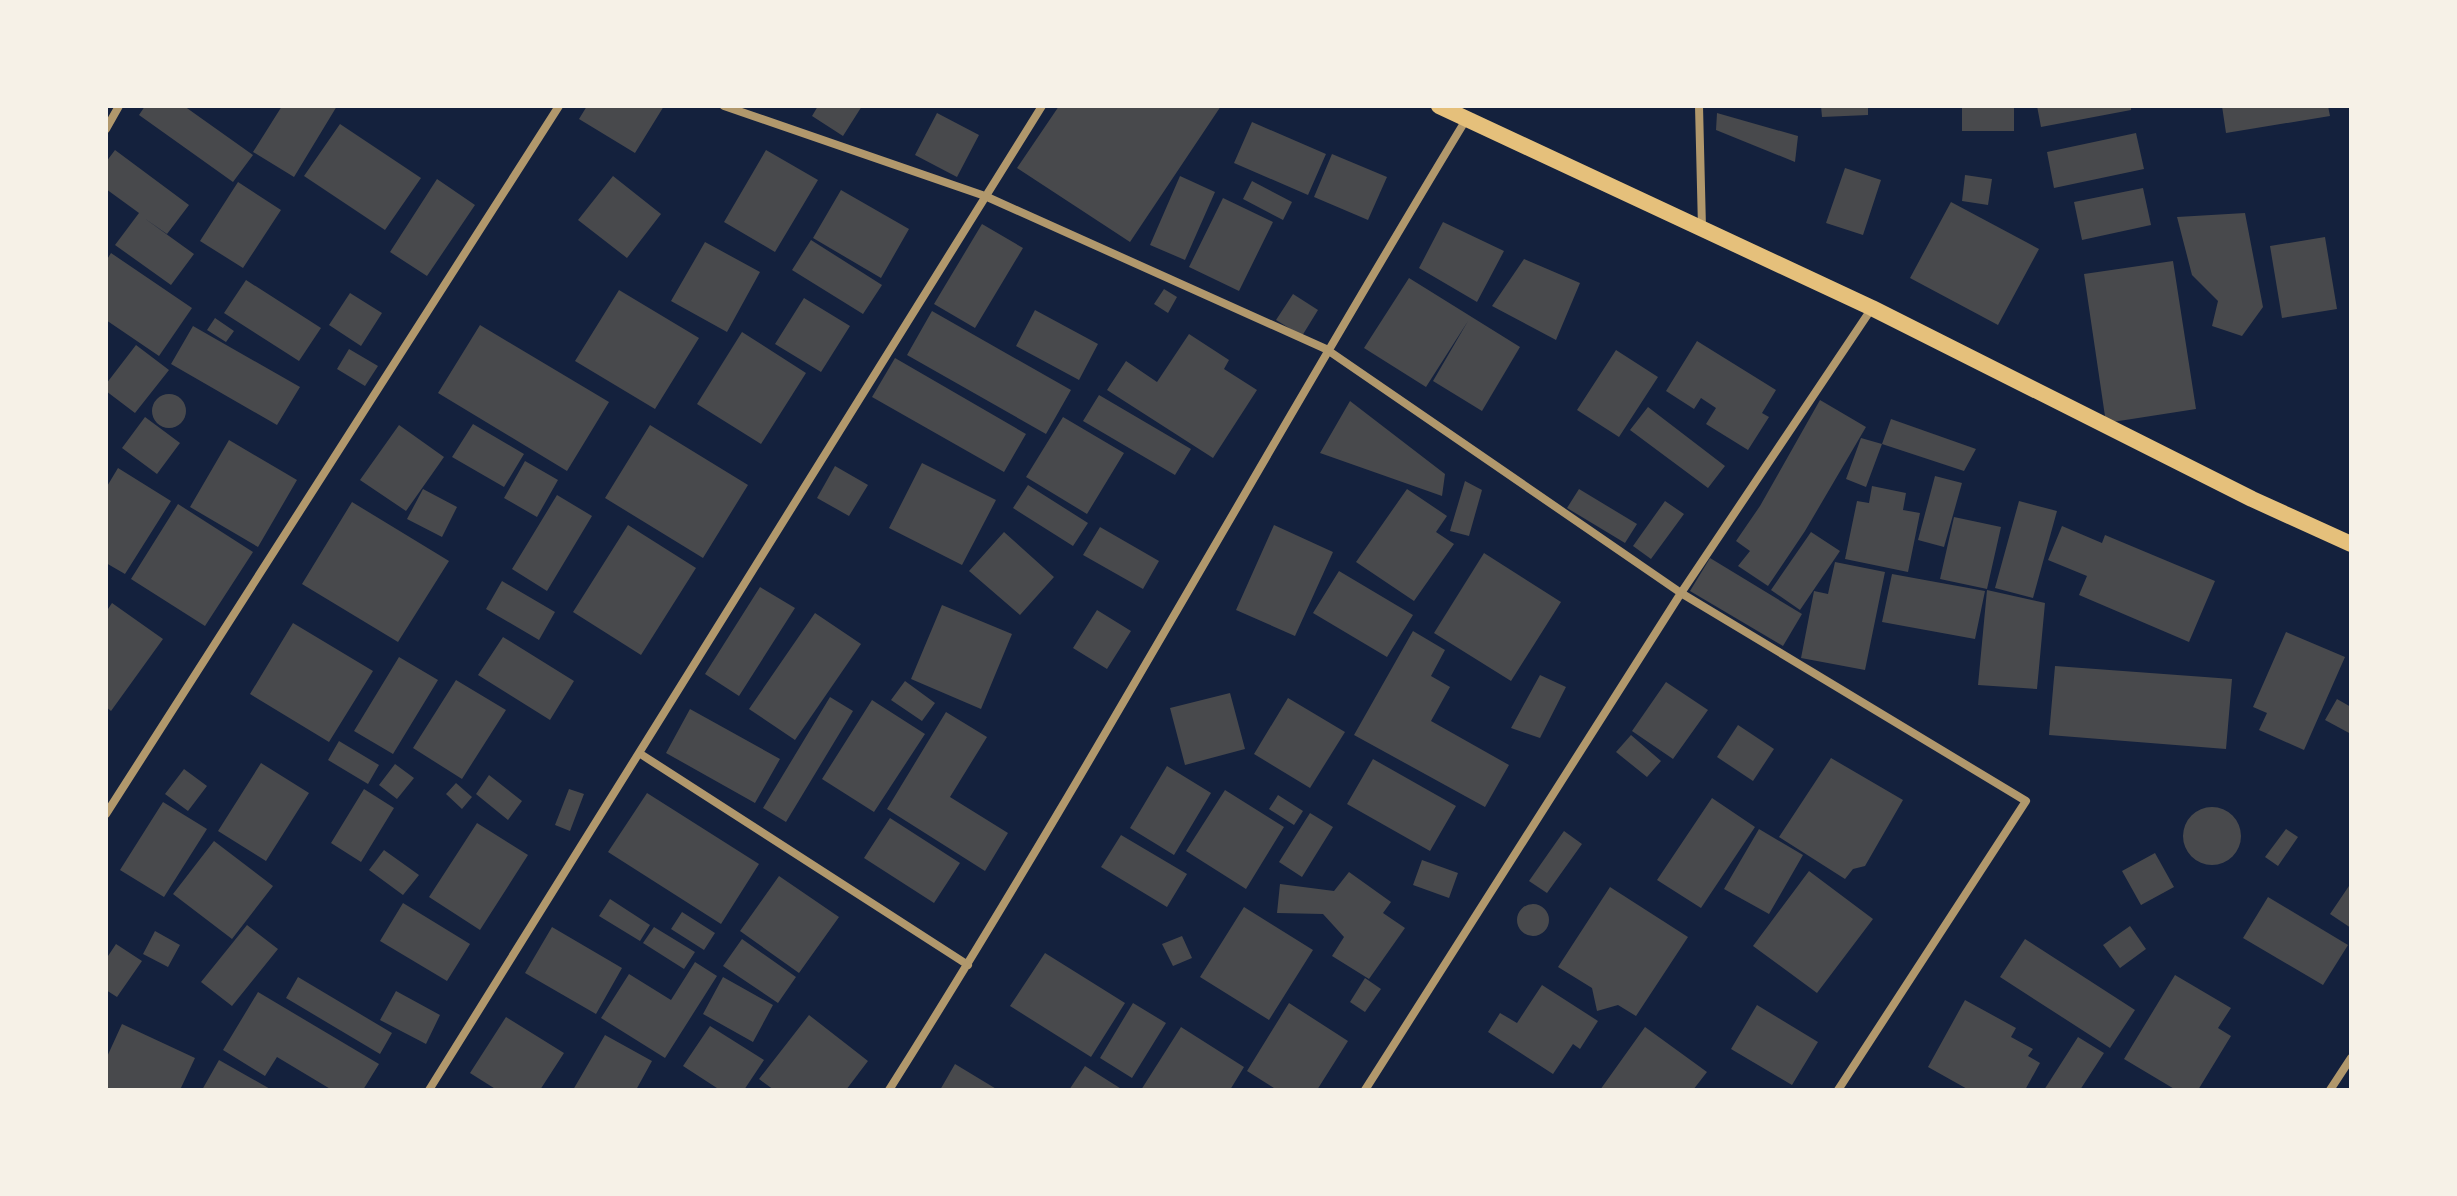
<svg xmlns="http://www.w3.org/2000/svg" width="2457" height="1196" font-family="'Nunito Sans',sans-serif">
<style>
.building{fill:#48494c}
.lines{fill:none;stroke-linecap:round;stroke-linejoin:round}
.minor{stroke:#b1986c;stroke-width:8}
.secondary{stroke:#e5c07b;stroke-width:16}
</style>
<rect width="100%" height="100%" fill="#14213d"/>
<path class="building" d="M145 106H184L253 155 233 182 139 115Z
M282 106H337L294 177 253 152Z
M587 106H664L635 153 579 119Z
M818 106H862L843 136 812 116Z
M1059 106H1221L1130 242 1017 168Z
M1821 106H1868V115L1822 117Z
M1962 106H2014V131H1962Z
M2037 106H2131V110L2041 127Z
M2222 106H2328L2330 116 2226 133Z
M937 113 979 135 957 177 915 155Z
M1717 113 1798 136 1795 162 1716 130Z
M1252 122 1326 154 1308 195 1234 163Z
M340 124 421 178 385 230 304 176Z
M2136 133 2144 169 2054 188 2047 152Z
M115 150 189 205 167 234 144 218 194 254 171 285 115 245 139 213 106 189V162Z
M766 150 818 180 775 252 724 222Z
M1332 154 1387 177 1368 220 1314 197Z
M1845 168 1881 180 1863 235 1826 223Z
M1965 175 1992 179 1988 205 1962 201Z
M613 176 661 214 627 258 578 220Z
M1180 176 1215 192 1185 260 1150 245Z
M437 179 475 205 427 276 390 252Z
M1252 181 1292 202 1283 220 1243 199Z
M238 182 281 210 243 268 200 241Z
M2143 188 2151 225 2082 240 2074 202Z
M841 190 909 229 881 278 813 238Z
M1223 198 1273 222 1239 291 1189 267Z
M1951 202 2039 249 1998 325 1910 278Z
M2245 213 2263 307 2242 336 2212 326 2218 301 2192 275 2177 217Z
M1443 222 1504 251 1477 302 1419 268Z
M982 224 1023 248 975 328 934 304Z
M2325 237 2337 309 2282 318 2270 246Z
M811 240 882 285 863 314 792 270Z
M705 242 760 272 727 332 671 301Z
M111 253 192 308 159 356 106 320V261Z
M1524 259 1580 283 1556 340 1492 306Z
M2173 261 2196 409 2106 423 2084 274Z
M1409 278 1520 347 1482 411 1433 381 1468 321 1426 387 1364 348Z
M246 280 321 328 299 361 224 313Z
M1164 289 1177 297 1168 313 1154 304Z
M619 290 699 338 655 409 575 361Z
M350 293 382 313 361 346 329 325Z
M1293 294 1318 310 1302 336 1276 320Z
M804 298 850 326 821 372 775 344Z
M1035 310 1098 344 1079 380 1016 346Z
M932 311 1071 390 1046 434 907 355Z
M215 318 234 331 226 342 207 330Z
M480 325 609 402 567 471 438 393Z
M193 326 300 387 277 425 171 364Z
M742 332 806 373 761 444 697 404Z
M1189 334 1229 360 1224 369 1257 390 1213 458 1107 390 1126 361 1157 382Z
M1697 341 1776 390 1762 413 1769 417 1748 450 1706 424 1716 408 1701 398 1694 409 1666 391Z
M136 345 169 370 135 413 106 391V384Z
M349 349 378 366 365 386 337 369Z
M1616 350 1658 377 1619 437 1577 410Z
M895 358 1026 434 1004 472 872 397Z
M152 411a17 17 0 1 1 34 0a17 17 0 1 1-34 0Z
M1099 395 1191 449 1175 475 1083 421Z
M1820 400 1866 427 1805 531 1768 586 1738 566 1750 551 1736 541 1760 506Z
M1350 401 1445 474 1442 496 1320 453Z
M1648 407 1725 466 1708 488 1630 430Z
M145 417 180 443 157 474 122 448Z
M1063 417 1124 453 1087 514 1026 477Z
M1891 419 1976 449 1964 471 1882 444 1866 487 1846 479 1861 438 1882 444Z
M473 424 524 454 504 487 452 457Z
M399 425 444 457 406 511 360 480Z
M650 425 748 485 703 558 605 498Z
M229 440 297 480 258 547 190 507Z
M525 461 558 480 537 517 504 498Z
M922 463 996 500 962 565 889 528Z
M835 466 868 485 849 516 817 498Z
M118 468 171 501 125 574 106 563V488Z
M1935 476 1962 483 1944 547 1918 540Z
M1465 481 1482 490 1469 536 1450 531Z
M1028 485 1088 523 1073 546 1013 508Z
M1872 486 1906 493 1903 510 1920 513 1908 572 1845 559 1857 501 1869 503Z
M423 489 457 507 442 537 407 519Z
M1407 489 1447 516 1436 532 1454 544 1414 601 1356 562Z
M1579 489 1637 524 1625 543 1567 508Z
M557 495 592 516 547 591 512 569Z
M1665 501 1684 514 1651 559 1633 546Z
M2019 501 2057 511 2033 598 1995 588Z
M352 502 449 561 398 642 302 584Z
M178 504 253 552 205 626 131 579Z
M1954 517 2001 527 1987 589 1940 579Z
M628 525 696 568 641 655 573 612Z
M1274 525 1333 552 1295 636 1236 610Z
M2062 526 2102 543 2105 535 2215 581 2189 642 2079 595 2087 576 2048 560Z
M1100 527 1159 561 1143 589 1083 555Z
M1004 532 1054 577 1020 615 969 571Z
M1811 532 1840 551 1800 610 1771 590Z
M1484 553 1561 602 1511 681 1434 633Z
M1710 558 1802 614 1783 646 1690 591Z
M1835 562 1885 572 1865 670 1801 658 1814 591 1828 594Z
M1339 571 1413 615 1387 657 1313 613Z
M1892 574 1985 591 1975 639 1882 622Z
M502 581 555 612 539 640 486 609Z
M760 587 795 608 739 696 705 674Z
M1987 590 2045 603 2037 689 1978 685Z
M112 603 163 639 111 711 106 707V612Z
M942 605 1012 634 981 709 911 679Z
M1097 610 1131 631 1107 669 1073 648Z
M815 613 861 644 795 740 749 709Z
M293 623 373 671 329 742 250 694Z
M1413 631 1445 650 1431 676 1450 687 1431 721 1509 765 1485 807 1354 735Z
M2286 632 2345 657 2304 750 2259 730 2267 713 2253 707Z
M503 637 574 681 550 720 478 675Z
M399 657 438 680 393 754 354 731Z
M2055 666 2232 679 2226 749 2049 735Z
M1540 675 1566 687 1540 738 1511 728Z
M456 680 506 710 462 779 413 748Z
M905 681 935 703 922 721 891 700Z
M1666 682 1708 710 1673 759 1632 731Z
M1230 693 1245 749 1185 765 1170 708Z
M830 697 853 711 786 822 763 808Z
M1288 698 1345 732 1310 788 1254 754Z
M2337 699 2351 707V734L2325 720Z
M872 700 925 734 874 812 822 779Z
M690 709 780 759 755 803 666 753Z
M946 712 987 737 950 797 1008 833 985 871 887 809Z
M1738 725 1774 749 1753 781 1717 757Z
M1631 735 1661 761 1647 777 1616 752Z
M339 741 379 765 368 784 328 760Z
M1831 758 1903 800 1865 866 1853 869 1845 879 1779 837Z
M1373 759 1456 806 1430 851 1347 804Z
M261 763 309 793 266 861 218 831Z
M395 764 414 778 397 799 379 785Z
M1167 766 1211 793 1174 855 1130 828Z
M184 769 207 786 188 811 165 794Z
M489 775 522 801 508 820 476 794Z
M456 783 472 797 462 809 446 794Z
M364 789 394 808 361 862 331 843Z
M569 789 584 794 570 831 555 825Z
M1225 790 1284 827 1246 889 1186 851Z
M647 793 759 864 721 924 608 852Z
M1278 795 1303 811 1294 825 1269 809Z
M1712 798 1755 827 1701 908 1657 880Z
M163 802 207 829 164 897 120 870Z
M2183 836a29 29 0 1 1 58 0a29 29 0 1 1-58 0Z
M1310 813 1333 827 1302 877 1279 862Z
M890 818 960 863 934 903 864 858Z
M477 823 528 855 480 930 429 897Z
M1759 829 1803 855 1769 914 1724 889Z
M2286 829 2298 837 2278 866 2265 857Z
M1564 831 1582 844 1547 893 1529 881Z
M1121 835 1187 874 1167 907 1101 867Z
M214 841 273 886 232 939 173 894Z
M384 850 419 875 403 895 369 870Z
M2155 853 2174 887 2141 905 2122 871Z
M1422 860 1458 873 1449 898 1413 885Z
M1809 871 1873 919 1817 993 1753 946Z
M1349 872 1391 902 1383 913 1405 928 1369 979 1332 956 1344 937 1323 914 1277 913 1280 884 1334 891Z
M779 876 839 917 799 973 740 931Z
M2351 883V928L2330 914Z
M1610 887 1688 937 1636 1016 1618 1005 1597 1011 1592 988 1558 967Z
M2268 897 2348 945 2323 985 2243 938Z
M610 899 650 925 640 941 599 916Z
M403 903 470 944 447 981 380 941Z
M1517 920a16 16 0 1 1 32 0a16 16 0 1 1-32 0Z
M1244 907 1313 950 1269 1020 1200 977Z
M682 912 715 933 704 950 671 929Z
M247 925 278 949 232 1006 201 982Z
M2130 926 2146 949 2120 968 2103 945Z
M552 927 622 968 596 1014 525 973Z
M654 927 695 952 684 969 643 943Z
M155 931 180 945 168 967 143 954Z
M1182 936 1192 958 1173 966 1162 944Z
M742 939 796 977 778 1003 723 966Z
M2025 939 2135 1010 2110 1048 2000 977Z
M116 944 142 961 117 997 106 990V959Z
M1045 953 1125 1003 1091 1057 1010 1006Z
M695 962 717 976 665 1058 601 1018 629 974 671 1000Z
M2175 975 2231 1008 2218 1028 2231 1036 2198 1090H2176L2124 1059Z
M298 977 392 1033 380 1054 286 998Z
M723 977 773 1005 753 1042 703 1014Z
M1365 978 1381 989 1365 1012 1350 1002Z
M1542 985 1598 1021 1580 1049 1573 1044 1553 1074 1488 1032 1500 1013 1517 1023Z
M396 991 440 1015 426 1044 380 1020Z
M258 992 379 1064 363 1090H332L277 1057 265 1076 223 1050Z
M1965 1000 2016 1028 2011 1037 2033 1049 2028 1056 2040 1063 2025 1090H1969L1928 1067Z
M1133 1003 1166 1023 1132 1078 1100 1058Z
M1289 1003 1348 1041 1317 1090H1277L1247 1071Z
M1757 1005 1818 1042 1792 1085 1731 1049Z
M809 1015 868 1061 846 1090H774L759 1079Z
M506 1017 564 1053 540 1090H497L470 1073Z
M122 1024 195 1058 180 1090H106V1059Z
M710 1026 764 1060 744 1090H720L683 1066Z
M1181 1027 1244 1067 1230 1090H1141Z
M1645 1027 1707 1072 1693 1090H1600Z
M605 1035 652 1061 636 1090H573Z
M2078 1037 2104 1053 2080 1090H2044Z
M219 1060 272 1090H202Z
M955 1064 998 1090H940Z
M1085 1066 1123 1090H1069Z"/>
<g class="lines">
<path class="minor" d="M724 106 985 196 1326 349 1681 593 2026 801 1838 1090
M1699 106 1702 228
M106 129 119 106
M639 753 968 965
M106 814 559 106
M429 1090 1042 106
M889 1090C1090 772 1271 440 1467 118
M1365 1090 1681 593 1872 308
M2330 1090 2351 1058"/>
<path class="secondary" d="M1439 106 1872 308 2252 499 2351 544"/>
</g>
<rect width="2457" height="1196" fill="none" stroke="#f6f1e7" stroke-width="216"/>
</svg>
